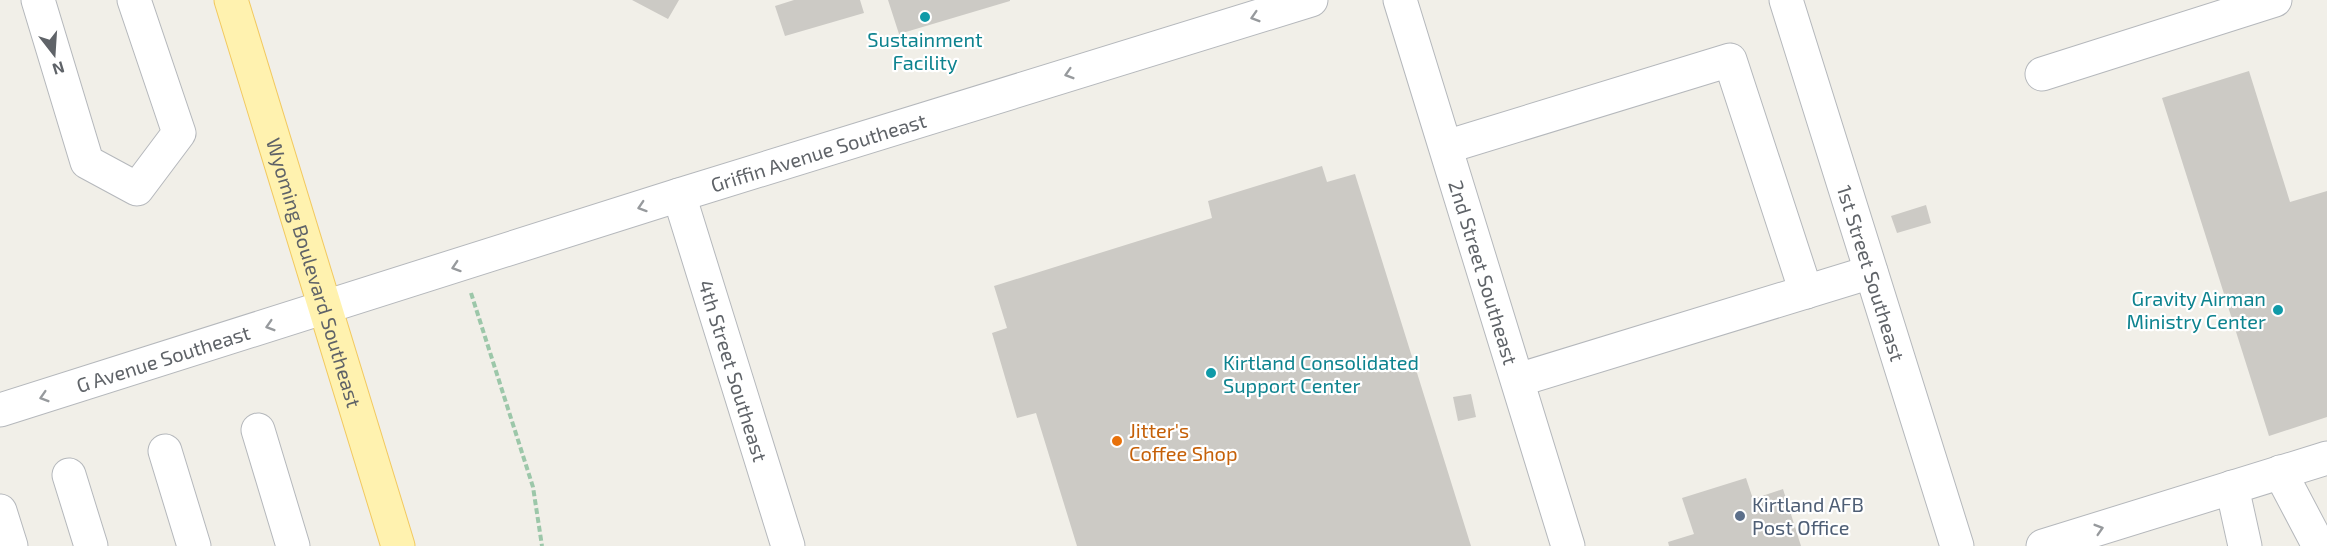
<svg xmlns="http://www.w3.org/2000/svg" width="2327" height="546" font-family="'Exo 2',sans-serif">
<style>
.building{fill:#cccac5}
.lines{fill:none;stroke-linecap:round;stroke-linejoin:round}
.minor-casing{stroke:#b5b8bc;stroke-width:35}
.major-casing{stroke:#f2c960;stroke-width:35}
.path{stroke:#9cc7a9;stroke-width:4;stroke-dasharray:6 3;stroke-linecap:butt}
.minor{stroke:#fff;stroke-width:33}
.major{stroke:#fff2af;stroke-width:33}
.oneway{stroke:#979a9d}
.culture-dot{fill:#0f9aa8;stroke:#fff;stroke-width:2}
.food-dot{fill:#e8710a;stroke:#fff;stroke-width:2}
.service-dot{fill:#5c6f8a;stroke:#fff;stroke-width:2}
.labels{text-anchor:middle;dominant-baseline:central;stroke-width:4.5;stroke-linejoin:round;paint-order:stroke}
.culture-label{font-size:20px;fill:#0d838f;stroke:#fff}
.street-label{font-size:20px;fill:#5f6368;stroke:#fff}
.food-label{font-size:20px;fill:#c56008;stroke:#fff;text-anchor:start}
.service-label{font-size:20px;fill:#4e5e75;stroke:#fff;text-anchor:start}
</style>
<rect width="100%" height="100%" fill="#f1efe8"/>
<path class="building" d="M632 0H679L668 19Z
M794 0H860L864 13 785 36 775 6Z
M888 0H1010V1L899 34Z
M2249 71 2290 202 2327 191V417L2269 436 2162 98Z
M1322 166 1327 182 1355 174 1471 546H1077L1036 413 1017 418 992 333 1007 328 994 286 1212 218 1208 201Z
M1926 205 1931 223 1897 233 1891 216Z
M1471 394 1476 417 1458 421 1453 397Z
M1746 478 1753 499 1783 489 1801 546H1669L1668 542 1694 534 1682 498Z"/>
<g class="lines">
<g class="minor-casing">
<g id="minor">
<path d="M38 0 87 162 137 189 179 133 134 0"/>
<path id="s1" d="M1400 0 1568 546"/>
<path id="s2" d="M1786 0 1957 546"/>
<path d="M2042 74 2275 0"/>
<path d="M1446 147 1730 60 1806 292"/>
<path id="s3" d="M679 195 788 546"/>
<path d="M1518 380 1871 272"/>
<path id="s4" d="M0 410 679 195 1311 0"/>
<path d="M258 430 293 546"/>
<path d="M165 451 194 546"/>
<path d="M2280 472 2319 546"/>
<path d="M69 475 91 546"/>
<path d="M2232 487 2245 546"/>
<path d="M0 511 11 546"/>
<path d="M2043 546 2327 458"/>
</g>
</g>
<g class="major-casing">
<g id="major">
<path id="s5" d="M231 0 398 546"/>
</g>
</g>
<path class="path" d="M471 293 533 487 542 546"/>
<use href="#minor" class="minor"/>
<use href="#major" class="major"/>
</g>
<defs><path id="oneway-chevron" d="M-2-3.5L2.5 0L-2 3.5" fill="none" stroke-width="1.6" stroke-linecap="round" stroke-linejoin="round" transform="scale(1.5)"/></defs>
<g class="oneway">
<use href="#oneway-chevron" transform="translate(1255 17) rotate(163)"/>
<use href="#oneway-chevron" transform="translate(1069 74) rotate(163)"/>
<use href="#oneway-chevron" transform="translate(642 207) rotate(162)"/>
<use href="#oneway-chevron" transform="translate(456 267) rotate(162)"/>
<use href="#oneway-chevron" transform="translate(270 326) rotate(163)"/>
<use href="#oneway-chevron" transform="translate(44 397) rotate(163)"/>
<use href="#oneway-chevron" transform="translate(2099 529) rotate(-17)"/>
</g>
<g class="culture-dot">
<circle cx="925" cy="17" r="6"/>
<circle cx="2278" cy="310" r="6"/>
<circle cx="1211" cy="373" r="6"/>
</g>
<circle class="food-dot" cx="1117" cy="441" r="6"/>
<circle class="service-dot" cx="1740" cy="516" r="6"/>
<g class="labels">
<g class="culture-label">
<text x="925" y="39">Sustainment<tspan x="925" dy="23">Facility</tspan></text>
<text x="2266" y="298" text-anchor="end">Gravity Airman<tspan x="2266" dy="23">Ministry Center</tspan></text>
<text x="1223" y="362" text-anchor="start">Kirtland Consolidated<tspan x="1223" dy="23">Support Center</tspan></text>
</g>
<g class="street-label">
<text stroke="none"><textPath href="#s4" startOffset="858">Griffin Avenue Southeast</textPath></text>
<text stroke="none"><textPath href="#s5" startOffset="285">Wyoming Boulevard Southeast</textPath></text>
<text stroke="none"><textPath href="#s1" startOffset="285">2nd Street Southeast</textPath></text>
<text stroke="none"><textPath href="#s2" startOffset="286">1st Street Southeast</textPath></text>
<text stroke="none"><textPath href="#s4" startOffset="171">G Avenue Southeast</textPath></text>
<text stroke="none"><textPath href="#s3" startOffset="184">4th Street Southeast</textPath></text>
</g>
<g class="food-label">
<text x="1129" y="430">Jitter's<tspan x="1129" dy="23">Coffee Shop</tspan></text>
</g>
<g class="service-label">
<text x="1752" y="504">Kirtland AFB<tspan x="1752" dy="23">Post Office</tspan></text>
</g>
</g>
<g transform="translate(54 54) rotate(163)" stroke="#ffffff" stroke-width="4.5" paint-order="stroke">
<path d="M0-4.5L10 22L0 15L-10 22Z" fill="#5f6368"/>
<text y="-9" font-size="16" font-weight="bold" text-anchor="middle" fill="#5f6368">N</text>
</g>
</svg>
